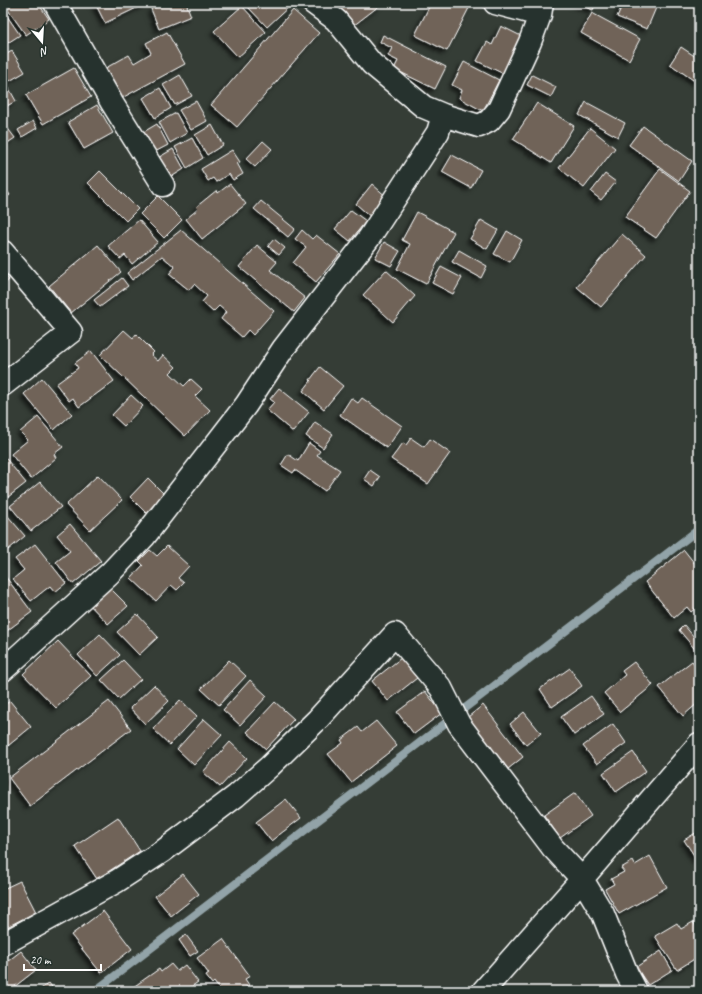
<svg xmlns="http://www.w3.org/2000/svg" width="702" height="994" font-family="Caveat,sans-serif">
<style>
.lines{fill:none;stroke-linecap:round;stroke-linejoin:round}
.stream{stroke:#92a3a8;stroke-width:8}
.building{fill:#6f6459;stroke:#fff;filter:url(#shadow)}
.street-casing{stroke:#fff;stroke-width:25}
.street{stroke:#26332d;stroke-width:22}
</style>
<defs>
<filter id="shadow"><feDropShadow dx="-3.5" dy="3.5" stdDeviation="2" flood-color="#0009"/></filter>
</defs>
<rect width="100%" height="100%" fill="#353d36"/>
<filter id="ink" filterUnits="userSpaceOnUse"><feTurbulence type="fractalNoise" baseFrequency=".025" numOctaves="2"/><feDisplacementMap in="SourceGraphic" scale="8" xChannelSelector="R" yChannelSelector="G"/><feConvolveMatrix kernelMatrix="1 2 1 2 8 2 1 2 1" color-interpolation-filters="sRGB"/></filter>
<g filter="url(#ink)">
<g class="lines">
<path class="stream" d="M95 991 699 529"/>
</g>
<path class="building" d="M3 3H38L49 19 26 35Z
M95 3H147L105 23Z
M166 3H186L191 16 159 29 151 9Z
M253 3H293L267 27 248 7Z
M335 3H383L353 26Z
M431 3H464L470 6 447 51 415 35Z
M575 3H596L593 10Z
M623 3H658L647 29 617 17Z
M242 6 266 32 238 57 214 31Z
M293 10 319 33 237 127 211 105Z
M592 13 640 39 629 60 581 33Z
M7 16 20 35 3 46V19Z
M501 26 525 38 506 75 477 61 487 42 492 45Z
M167 32 185 64 120 99 104 69 129 55 134 63 151 53 146 43Z
M383 35 446 67 435 89 394 69 398 61 388 56 392 48 380 42Z
M681 47 699 59V77L696 82 670 64Z
M12 51 25 72 6 83 16 101 5 107 3 104V56Z
M464 62 499 80 483 111 459 98 462 90 452 85Z
M74 68 91 97 43 124 26 95Z
M180 75 192 96 175 105 163 85Z
M532 75 556 87 551 97 527 85Z
M160 88 171 108 155 118 143 98Z
M196 101 207 121 191 130 179 110Z
M586 102 625 123 618 137 579 115Z
M537 103 574 126 551 163 513 139Z
M97 105 113 133 84 149 68 122Z
M176 113 187 133 170 143 159 122Z
M33 121 37 128 22 137 18 130Z
M3 122 15 138 3 146Z
M157 124 168 145 151 154 140 134Z
M212 125 223 145 207 155 195 135Z
M643 126 692 161 679 181 629 145Z
M590 128 615 148 584 188 559 168Z
M192 138 203 158 187 168 175 147Z
M263 141 272 149 255 167 246 159Z
M173 149 184 169 168 179 156 159Z
M232 150 240 162 237 163 243 174 233 180 229 174 216 182 213 178 208 181 201 169Z
M452 155 481 170 471 188 442 172Z
M660 169 690 191 656 238 625 217Z
M100 171 138 209 126 221 88 183Z
M605 174 616 182 601 200 591 192Z
M230 184 246 204 202 239 186 219 198 209 196 207 217 190 218 193Z
M372 184 388 198 372 218 356 204Z
M3 185 10 195 3 200Z
M158 196 182 220 164 238 140 214Z
M261 201 295 229 288 237 254 209Z
M351 210 366 221 350 241 335 229Z
M417 212 454 232 426 284 397 269 410 244 402 240Z
M139 220 158 242 132 264 125 255 120 259 108 246Z
M481 220 498 230 487 249 470 239Z
M181 230 274 311 253 335 248 330 242 337 221 319 226 312 219 306 213 312 202 302 207 296 194 284 189 290 169 274 175 267 162 256 132 280 127 273Z
M302 230 312 239 316 235 340 254 316 282 293 263 306 247 295 239Z
M507 231 522 240 510 262 494 254Z
M622 234 646 255 601 307 577 287Z
M274 239 285 248 279 255 268 246Z
M384 242 400 251 391 266 375 258Z
M98 245 121 272 71 313 49 286Z
M257 245 277 262 270 270 305 298 294 312 239 267Z
M459 250 487 266 481 278 452 262Z
M441 267 462 278 453 294 432 283Z
M386 270 415 296 393 322 363 295Z
M3 273 9 280 3 285Z
M122 278 128 286 100 307 94 300Z
M124 330 133 338 136 334 154 352 151 355 158 361 163 355 176 367 170 373 184 386 191 379 202 389 195 396 210 410 185 436 100 355Z
M91 351 114 381 79 407 73 398 69 401 56 384 78 368 75 363Z
M320 367 343 386 324 409 303 391 311 381 310 380Z
M42 378 72 414 54 430 24 394Z
M279 388 309 412 293 432 267 410 274 402 270 399Z
M131 395 143 406 124 426 112 415Z
M351 398 358 403 362 398 402 426 387 448 340 415Z
M38 417 63 447 54 454 56 458 31 479 11 454 28 440 20 432Z
M315 422 333 434 323 448 306 436Z
M411 438 424 447 430 439 450 453 428 484 391 459 403 443 406 445Z
M309 443 320 451 317 455 340 470 325 491 295 470 293 473 281 465 288 454 298 461Z
M3 455 26 483 3 501Z
M370 470 380 477 374 486 364 479Z
M98 475 122 500 90 530 66 505Z
M148 478 164 494 146 513 130 497Z
M40 482 61 507 31 531 10 506Z
M7 515 25 536 3 554V519Z
M70 524 101 561 73 584 56 562 70 551 57 535Z
M35 544 66 583 55 592 50 586 31 601 13 579 24 570 15 559Z
M167 546 189 566 178 578 184 583 177 590 171 585 156 601 131 578 143 565 139 561 150 550 157 556Z
M684 550 699 569V605L691 612 687 607 674 618 645 582Z
M5 576 32 612 4 633 3 578Z
M106 584 128 606 108 624 87 602Z
M137 614 158 637 139 655 117 632Z
M684 625 699 643V652L698 653 679 630Z
M100 634 120 655 97 676 78 655Z
M58 641 91 676 56 708 23 674Z
M3 642 9 648 3 653Z
M401 658 417 678 388 701 372 681Z
M123 660 141 679 119 699 101 680Z
M229 660 246 676 219 705 201 689Z
M692 661 699 670V702L683 716 659 687Z
M634 662 653 685 620 712 604 693 625 675 622 671Z
M570 668 582 686 552 707 540 689Z
M250 680 267 696 240 725 223 710Z
M154 685 169 701 145 724 130 708Z
M425 691 442 713 414 734 397 712Z
M591 696 604 714 574 735 561 717Z
M180 700 197 716 170 745 153 729Z
M10 701 31 727 3 750V706Z
M109 701 131 729 30 806 9 778Z
M275 702 294 719 266 749 247 732Z
M483 705 523 757 508 769 468 717Z
M524 712 541 733 526 745 510 724Z
M204 719 222 735 194 765 177 749Z
M376 721 397 746 351 782 328 754 343 743 341 740 358 727 362 732Z
M613 724 626 743 597 764 583 746Z
M230 742 247 758 220 787 203 772Z
M633 752 646 771 616 792 603 773Z
M575 793 591 816 560 838 544 815Z
M286 799 301 818 271 841 256 822Z
M118 817 140 851 97 879 75 846Z
M699 831V863L684 840Z
M650 856 667 887 619 914 605 889 614 884 611 879 624 872 621 868 633 861 635 865Z
M183 874 199 894 171 916 155 896Z
M20 881 36 912 3 929V889Z
M103 911 132 949 101 973 71 935Z
M693 922 699 931V956L677 970 655 936 677 923 681 929Z
M186 935 198 951 190 956 179 940Z
M223 939 250 976 245 979 249 985 241 991H219L220 990 214 982 212 984 206 976 209 974 197 958Z
M21 951 36 970 9 991H7L3 986V982L5 980 3 977V971L5 970 3 965Z
M661 951 672 970 648 985 636 967Z
M171 964 177 971 185 965 198 982 185 991 129 990 159 969 161 972Z
M49 983 55 991H38Z"/>
<g class="lines">
<g class="street-casing">
<path id="street" d="M55 3 112 103 163 185
M495 3 540 15
M443 115 479 126 489 121 499 109 530 42 540 15 542 3
M3 252 71 332 3 385
M3 670 110 573 144 537 246 405 283 349 369 238 438 132 443 115 424 107 372 64 336 20 313 3
M3 944 117 881 163 851 236 796 270 766 318 719 395 634 441 688 459 724 553 848 582 879 603 914 627 974 636 991
M483 991 582 879 699 744"/>
</g>
<use href="#street" class="street"/>
</g>
</g>
<rect width="702" height="994" fill="none" stroke="#26332d" stroke-width="16"/>
<rect x="8" y="8" width="686" height="978" fill="none" stroke="#fff" stroke-width="1.5" filter="url(#ink)"/>
<g transform="translate(42 42) rotate(162)" stroke="#26332d" stroke-width="3" paint-order="stroke">
<path d="M0-3L7 15L0 10L-7 15Z" fill="#ffffff"/>
<text y="-6" font-size="11" font-weight="bold" text-anchor="middle" fill="#ffffff">N</text>
</g>
<path d="M24 964v6h77v-6" fill="none" stroke="#ffffff" stroke-width="2"/>
<text x="30" y="964" font-size="12" fill="#ffffff" stroke="#26332d" stroke-width="3" paint-order="stroke">20 m</text>
</svg>
